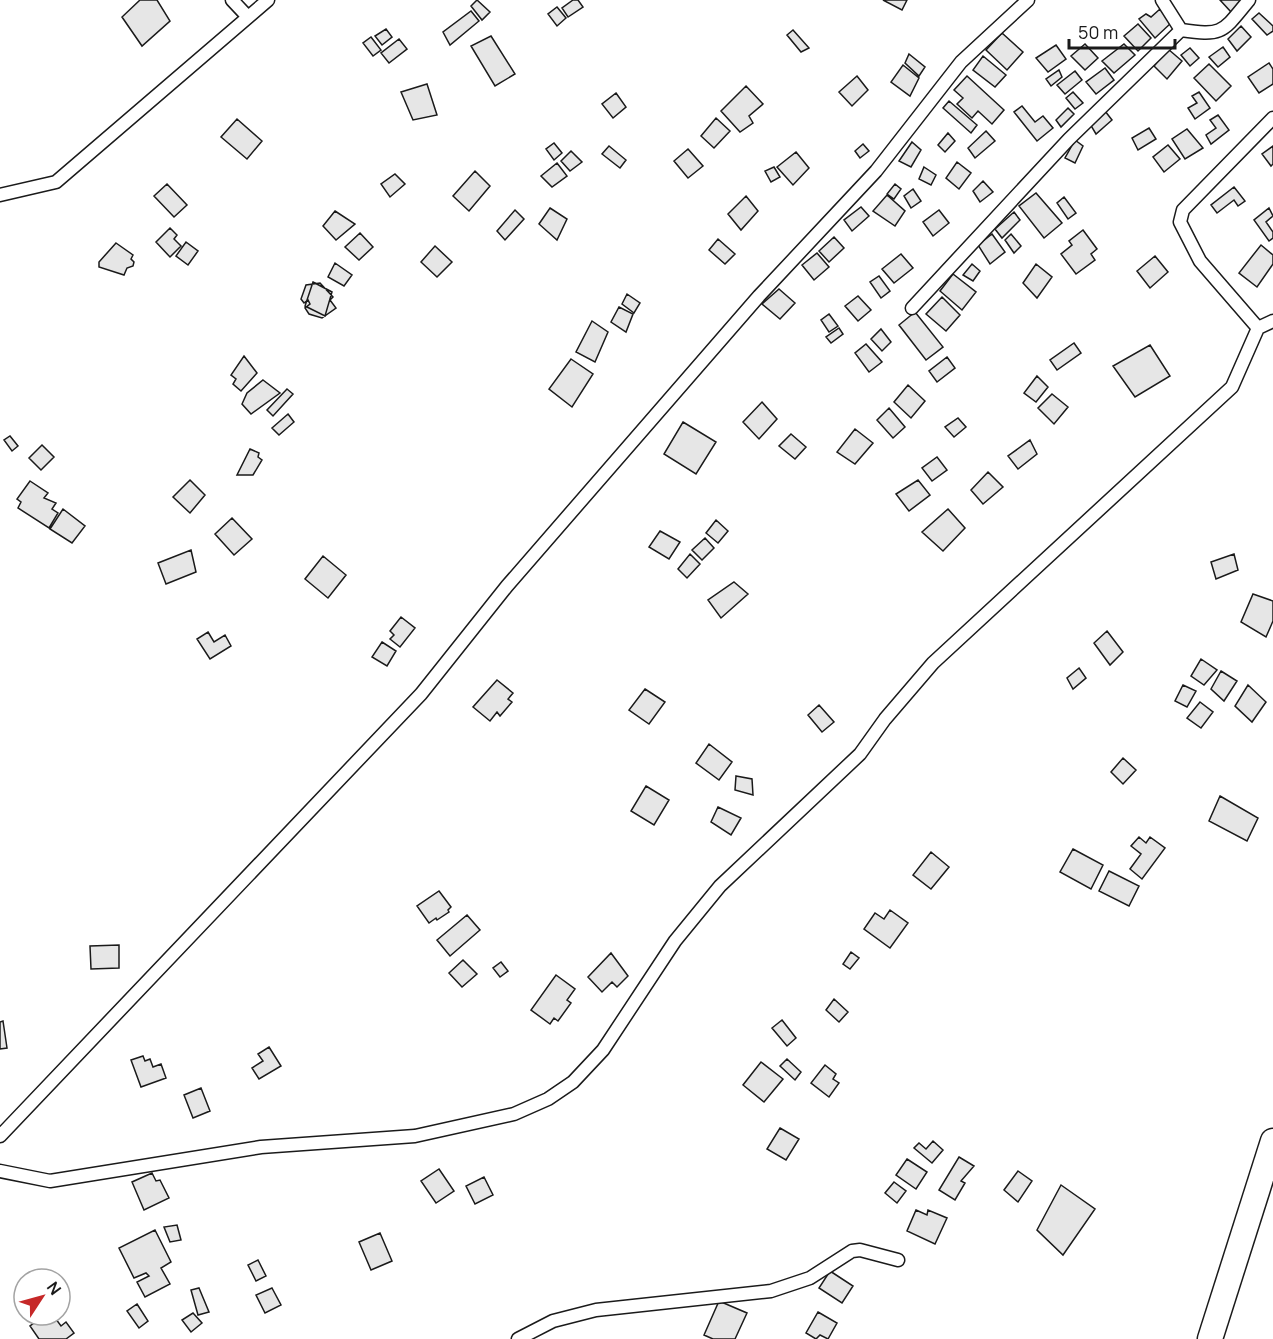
<svg xmlns="http://www.w3.org/2000/svg" width="1273" height="1339" font-family="Manrope,sans-serif">
<style>
.building{fill:#e6e6e6;stroke:#1a1a1a;stroke-width:1.5}
.lines{fill:none;stroke-linecap:round;stroke-linejoin:round}
.street-casing{stroke:#1a1a1a;stroke-width:15}
.highway-casing{stroke:#1a1a1a;stroke-width:27}
.street{stroke:#fff;stroke-width:12}
.highway{stroke:#fff;stroke-width:24}
</style>
<rect width="100%" height="100%" fill="#fff"/>
<path class="building" d="M140 0H157L170 21 142 46 122 17Z
M477 0 490 12 482 20 471 6Z
M573 0H578L583 7 568 17 562 8Z
M883 0H907L902 10Z
M1220 0H1243L1232 13Z
M557 7 566 18 557 26 548 14Z
M1160 9 1171 23 1155 38 1139 19 1146 14 1151 17Z
M471 11 479 21 450 45 443 32Z
M1259 13 1273 26V31L1267 35 1252 19Z
M1138 24 1151 38 1138 51 1124 36Z
M1241 26 1251 37 1237 51 1228 39Z
M386 29 392 37 382 45 375 36Z
M793 30 809 48 801 52 787 35Z
M1002 33 1023 52 1007 70 986 50Z
M491 36 515 74 495 86 471 46Z
M371 37 381 50 373 56 363 43Z
M399 39 407 49 389 63 381 53Z
M1085 44 1098 58 1085 70 1071 56Z
M1124 44 1135 55 1114 73 1102 61Z
M1056 45 1066 59 1048 72 1036 58Z
M1223 47 1230 57 1218 67 1209 57Z
M1190 48 1199 58 1190 66 1181 55Z
M1168 49 1182 61 1167 79 1154 66Z
M909 54 925 67 919 76 905 63Z
M983 56 1006 75 995 87 973 70Z
M1269 63 1273 69V84L1259 93 1248 77Z
M1209 64 1231 86 1216 101 1194 78Z
M903 65 919 78 910 96 891 82Z
M1105 68 1114 80 1096 94 1086 82Z
M1059 70 1062 77 1051 86 1046 79Z
M1075 71 1082 80 1065 94 1057 85Z
M857 76 868 90 852 106 839 92Z
M967 76 1004 110 992 124 978 111 972 118 957 104 963 98 954 90Z
M427 84 437 115 413 120 401 92Z
M746 86 763 104 749 116 753 123 740 132 721 111Z
M1073 92 1083 103 1075 109 1066 98Z
M1199 92 1210 108 1195 119 1188 108 1197 103 1192 96Z
M616 93 626 107 613 118 602 104Z
M949 101 977 125 971 133 943 108Z
M1022 106 1035 122 1043 116 1053 128 1037 141 1014 112Z
M1068 108 1074 114 1061 127 1056 120Z
M1105 111 1112 120 1096 134 1090 124Z
M1218 115 1229 130 1211 144 1206 135 1216 128 1210 120Z
M716 118 730 131 714 148 701 136Z
M237 119 262 141 247 159 221 137Z
M1149 128 1156 139 1138 150 1132 138Z
M1187 129 1203 148 1185 159 1172 139Z
M986 131 995 141 975 158 968 148Z
M948 133 955 141 945 152 938 145Z
M1075 140 1083 146 1075 163 1065 158Z
M912 142 921 150 911 167 899 161Z
M554 143 562 153 554 160 546 149Z
M863 144 869 151 860 158 855 151Z
M1168 145 1180 159 1164 172 1153 157Z
M609 146 626 160 620 168 602 154Z
M1273 146V164L1271 166 1262 154Z
M688 149 703 166 688 178 674 161Z
M571 151 582 162 570 171 561 161Z
M796 152 809 168 793 185 777 167Z
M957 162 971 173 959 189 946 178Z
M557 163 567 176 552 187 541 176Z
M774 167 780 177 771 182 765 171Z
M924 167 936 175 931 185 919 179Z
M475 171 490 186 469 211 453 196Z
M395 174 405 184 390 197 381 184Z
M983 181 993 192 980 202 973 191Z
M167 184 187 205 174 217 154 196Z
M895 184 901 189 894 199 887 194Z
M1234 187 1245 201 1238 206 1234 200 1217 213 1211 205Z
M913 189 921 201 911 208 904 196Z
M1036 193 1062 223 1044 238 1019 206Z
M887 195 905 211 895 226 873 211Z
M746 196 758 211 741 230 728 214Z
M1064 197 1076 213 1068 219 1057 203Z
M861 207 869 216 852 231 844 220Z
M550 208 567 219 557 240 539 224Z
M1269 208 1273 216 1266 222 1273 232V238L1269 241 1254 220Z
M515 210 524 219 505 240 497 231Z
M939 210 949 223 933 236 923 222Z
M335 211 355 224 336 240 323 226Z
M1014 212 1020 220 1002 238 995 229Z
M170 228 177 235 174 239 181 246 170 257 156 242Z
M1083 230 1097 249 1091 254 1095 260 1076 274 1061 254 1072 245 1069 241Z
M360 233 373 247 359 260 345 247Z
M992 234 1005 252 990 264 978 245Z
M1011 234 1021 246 1014 253 1005 240Z
M834 237 844 248 829 262 819 251Z
M718 239 735 254 725 264 709 250Z
M186 242 198 251 188 265 176 256Z
M116 243 133 255 131 259 134 262 133 266 127 268 124 275 99 267V262Z
M1261 245 1273 255V264L1257 287 1239 273Z
M435 246 452 262 437 277 421 262Z
M817 253 829 267 814 280 802 265Z
M901 254 913 268 894 283 882 269Z
M1155 256 1168 272 1150 288 1137 271Z
M335 263 352 275 344 286 328 277Z
M972 264 980 271 973 281 963 275Z
M1036 264 1052 277 1037 298 1023 283Z
M953 274 976 292 962 310 940 291Z
M879 276 890 291 881 298 870 282Z
M313 282 332 292 325 316 305 306Z
M320 283 333 297 330 300 336 308 322 318 309 314 305 308 310 304 308 300 304 303 301 299 306 285Z
M779 289 795 303 780 319 762 304Z
M627 294 640 303 634 313 622 304Z
M858 296 871 310 858 321 845 306Z
M942 297 960 315 946 331 926 314Z
M619 307 633 314 626 332 611 322Z
M915 312 943 347 926 360 899 325Z
M829 314 838 326 829 332 821 320Z
M592 321 608 332 595 362 576 352Z
M839 328 843 334 831 343 826 337Z
M881 329 891 342 882 351 871 339Z
M1074 343 1081 353 1057 370 1050 360Z
M866 344 882 362 869 372 855 353Z
M1150 345 1170 376 1135 397 1113 366Z
M244 356 257 373 241 391 233 384 236 379 231 375Z
M947 357 955 368 937 382 929 371Z
M571 359 593 374 572 407 549 389Z
M1037 376 1048 387 1036 402 1024 393Z
M263 380 280 393 251 414 242 404 247 393Z
M908 385 925 401 911 418 894 402Z
M287 389 293 394 273 416 267 410Z
M1052 394 1068 407 1054 424 1038 408Z
M762 402 777 419 759 439 743 422Z
M889 408 905 427 893 438 877 420Z
M288 414 294 422 279 435 272 428Z
M958 418 966 427 954 437 945 427Z
M683 422 716 442 696 474 664 454Z
M855 429 873 443 855 464 837 452Z
M791 434 806 447 795 459 779 446Z
M10 436 18 446 12 451 4 440Z
M1030 440 1037 454 1018 469 1008 456Z
M42 445 54 457 41 470 29 458Z
M250 449 259 453 258 457 262 460 253 475H237Z
M937 457 947 470 932 481 922 468Z
M988 472 1003 487 983 504 971 490Z
M190 480 205 495 190 513 173 497Z
M918 480 930 495 909 511 896 494Z
M30 481 48 493 44 498 56 503 52 509 58 513 49 528 18 508 21 502 17 499Z
M63 509 85 526 72 543 50 529Z
M948 509 965 528 943 551 922 532Z
M232 518 252 539 234 555 215 534Z
M716 520 728 531 718 543 706 533Z
M660 531 680 542 669 559 649 547Z
M705 538 714 548 702 560 692 550Z
M191 550 196 572 166 584 158 563Z
M690 554 700 564 687 578 678 569Z
M1234 554 1238 570 1216 579 1211 562Z
M323 556 346 575 328 598 305 579Z
M734 582 748 594 721 618 708 600Z
M1253 594 1273 601V621L1266 637 1241 622Z
M401 617 415 628 400 647 390 639 394 635 390 631Z
M1107 631 1123 652 1110 665 1094 643Z
M208 632 214 642 225 635 231 646 210 659 197 639Z
M382 642 396 651 387 666 372 657Z
M1201 659 1217 670 1204 685 1191 676Z
M1079 668 1086 678 1073 689 1067 678Z
M1221 671 1237 681 1224 701 1211 689Z
M497 680 513 693 508 699 512 702 500 716 497 712 490 721 473 707Z
M1183 685 1196 691 1187 707 1175 701Z
M1248 685 1266 702 1252 722 1235 706Z
M645 689 665 702 649 724 629 710Z
M1200 702 1213 712 1201 728 1187 718Z
M819 705 834 722 822 732 808 715Z
M709 744 732 762 719 780 696 763Z
M1123 758 1136 770 1123 784 1111 772Z
M736 776 752 779 753 795 735 790Z
M646 786 669 800 654 825 631 811Z
M1220 796 1258 818 1247 841 1209 821Z
M718 807 741 818 731 835 711 822Z
M1139 837 1146 843 1150 837 1165 848 1142 879 1130 869 1141 854 1131 846Z
M1073 849 1103 865 1091 889 1060 872Z
M931 852 949 867 931 889 913 875Z
M1109 871 1139 886 1129 906 1099 891Z
M439 891 451 907 448 910 449 912 437 920 436 918 429 923 417 906Z
M890 910 908 923 890 948 864 929 875 913 884 919Z
M467 915 480 930 450 956 437 940Z
M119 945V968L91 969 90 946Z
M851 952 859 958 850 969 843 964Z
M611 953 628 976 617 987 612 982 602 992 588 977Z
M463 960 477 974 462 987 449 973Z
M501 962 508 971 500 977 493 968Z
M556 975 575 989 567 1000 571 1003 558 1021 554 1018 550 1024 531 1010Z
M834 999 848 1012 839 1022 826 1010Z
M782 1020 796 1038 787 1046 772 1028Z
M3 1021 7 1048 0 1049V1022Z
M269 1047 281 1066 259 1079 252 1068 263 1061 258 1054Z
M143 1056 145 1061 150 1059 153 1067 161 1064 166 1078 141 1087 131 1060Z
M787 1059 801 1072 795 1080 780 1066Z
M761 1062 783 1079 764 1102 743 1085Z
M825 1065 836 1074 833 1079 839 1083 829 1097 811 1083Z
M201 1088 210 1111 193 1118 184 1095Z
M780 1128 799 1139 786 1160 767 1149Z
M933 1141 943 1150 932 1163 914 1148 919 1143 926 1149Z
M959 1157 974 1166 961 1181 965 1183 955 1200 939 1190Z
M907 1159 927 1172 916 1189 896 1175Z
M439 1169 454 1191 436 1203 421 1181Z
M1018 1171 1032 1181 1018 1202 1004 1190Z
M152 1173 156 1181 160 1180 169 1198 144 1210 132 1182Z
M484 1177 493 1195 475 1204 466 1186Z
M894 1182 906 1191 897 1203 885 1193Z
M1061 1185 1095 1209 1063 1255 1037 1230Z
M916 1210 927 1215 928 1210 947 1218 935 1244 907 1231Z
M177 1225 181 1240 170 1242 164 1227Z
M155 1230 171 1262 161 1268 170 1284 145 1297 137 1282 149 1276 146 1273 134 1278 119 1248Z
M380 1233 392 1261 371 1270 359 1242Z
M258 1260 266 1276 256 1281 248 1265Z
M830 1271 853 1286 842 1303 819 1288Z
M199 1288 209 1312 198 1315 191 1290Z
M272 1288 281 1305 265 1313 256 1295Z
M719 1301 747 1313 735 1339H713L704 1335Z
M137 1304 148 1321 139 1328 127 1311Z
M818 1312 837 1323 828 1339 820 1335 816 1339 806 1333Z
M193 1313 202 1323 191 1332 182 1320Z
M45 1315H53L61 1326 66 1322 74 1333 66 1339H39L30 1326Z"/>
<g class="lines">
<g class="street-casing">
<path id="street" d="M232 0 248 17
M1162 0 1181 30
M1181 30C1223 36 1222 33 1249 0
M0 195 56 182 268 0
M912 308 1069 139 1181 30
M1258 328 1200 261 1180 222 1183 210 1273 118
M0 1136 421 694 507 586 759 296 876 171 961 62 1028 0
M0 1171 50 1181 261 1147 415 1136 514 1114 548 1099 573 1082 603 1050 675 941 720 886 860 754 885 719 933 663 1232 387 1258 328 1273 321
M518 1339 553 1321 596 1310 771 1291 810 1278 852 1251 860 1250 898 1260"/>
</g>
<g class="highway-casing">
<path id="highway" d="M1210 1339 1273 1141"/>
</g>
<use href="#street" class="street"/>
<use href="#highway" class="highway"/>
</g>
<g transform="translate(42 1297) rotate(54)"><circle r="28" fill="#ffffff" stroke="#a3a3a3" stroke-width="1.5"/>
<path d="M0-4.5L10 22L0 15L-10 22Z" fill="#c62828"/>
<text y="-9" font-size="16" font-weight="bold" text-anchor="middle" fill="#1a1a1a">N</text>
</g>
<path d="M1069 39v9h106v-9" fill="none" stroke="#1a1a1a" stroke-width="3"/>
<text x="1078" y="39" font-size="18" fill="#1a1a1a" stroke="#ffffff" stroke-width="4.5" paint-order="stroke">50 m</text>
</svg>
